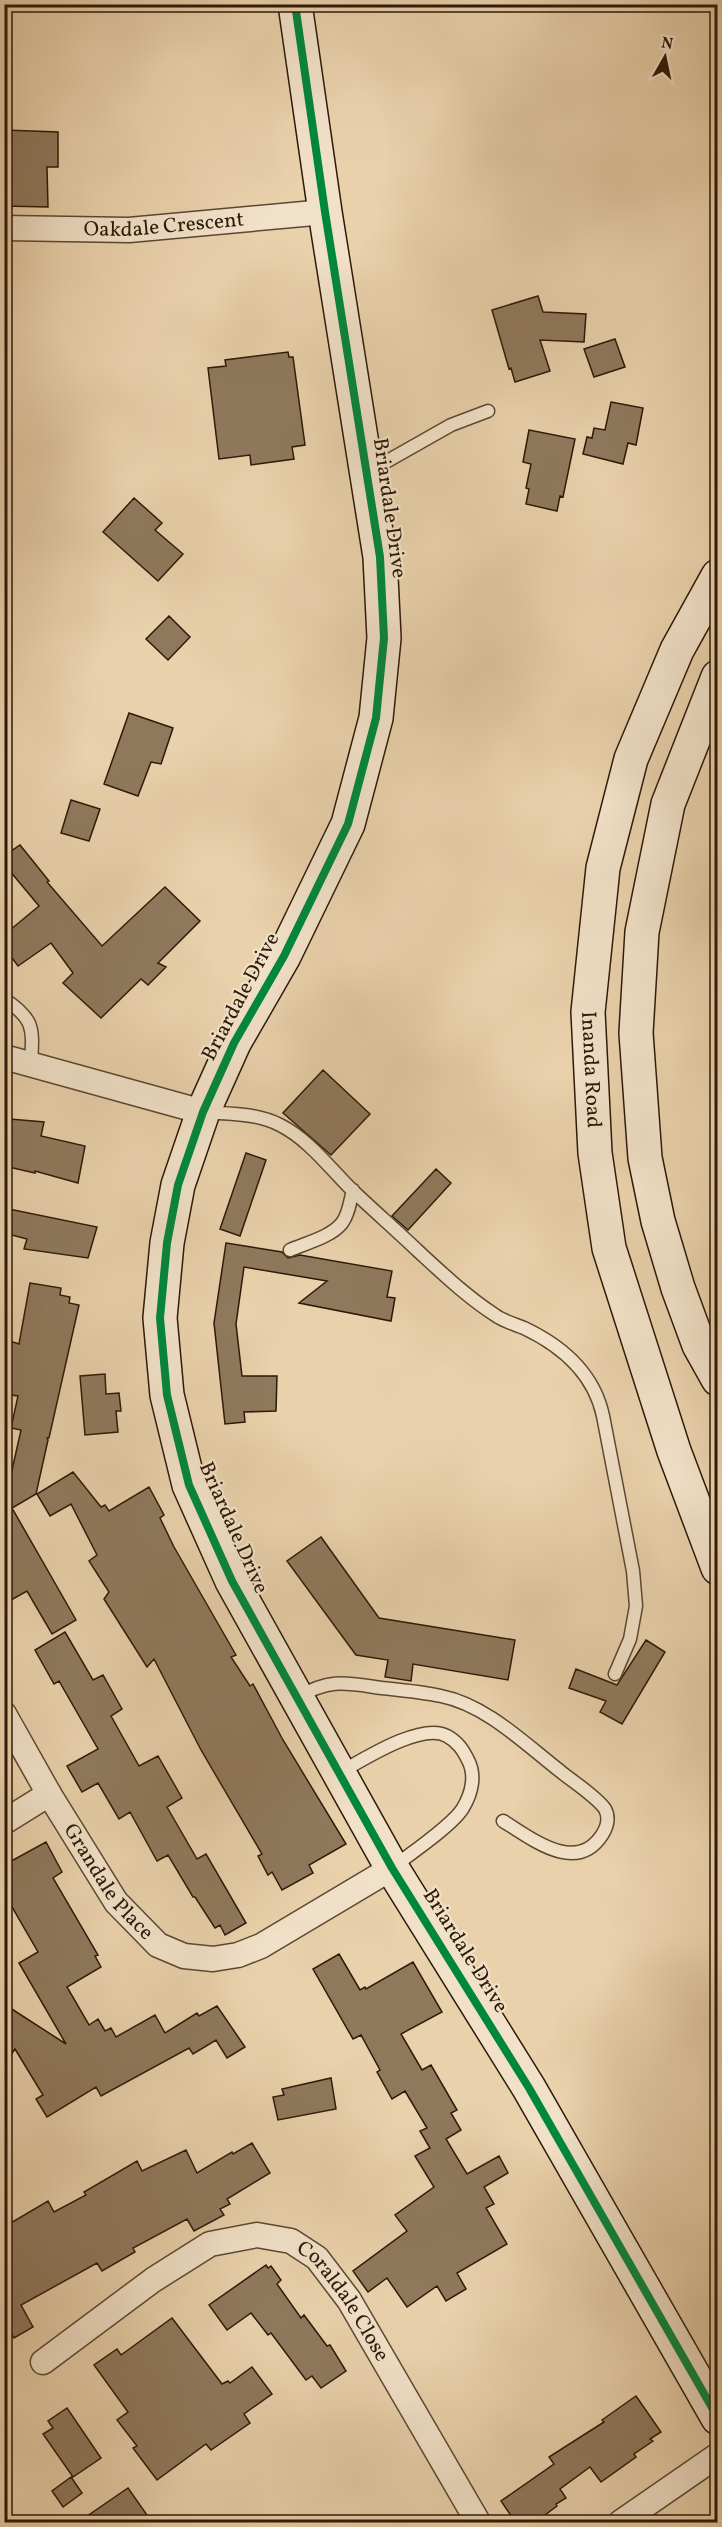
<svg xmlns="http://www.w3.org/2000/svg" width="722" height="2527" font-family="Vollkorn,serif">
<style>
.building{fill:#8f795d;stroke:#2d1908;stroke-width:1.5}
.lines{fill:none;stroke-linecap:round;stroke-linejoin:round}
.lane-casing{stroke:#5c4731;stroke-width:15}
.street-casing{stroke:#5c4731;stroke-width:27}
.secondary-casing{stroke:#2d1908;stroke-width:36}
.lane{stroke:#f1e1c8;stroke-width:12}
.street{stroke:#f1e1c8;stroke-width:24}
.secondary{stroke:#f1e1c8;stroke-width:33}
.cycleway-casing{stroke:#f1e1c8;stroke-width:11}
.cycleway{stroke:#00873e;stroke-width:8}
.labels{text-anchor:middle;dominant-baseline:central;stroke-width:4.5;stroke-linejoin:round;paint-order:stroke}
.street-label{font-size:21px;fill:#2d1908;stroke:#f1e1c8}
</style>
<rect width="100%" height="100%" fill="#e9d1ab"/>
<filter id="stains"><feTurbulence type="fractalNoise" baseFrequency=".00333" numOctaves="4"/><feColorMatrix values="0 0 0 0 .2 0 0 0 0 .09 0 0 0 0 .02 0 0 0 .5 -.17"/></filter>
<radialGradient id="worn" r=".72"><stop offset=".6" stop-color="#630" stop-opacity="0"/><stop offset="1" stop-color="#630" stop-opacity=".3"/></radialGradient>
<path class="building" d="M4 130 58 132V167H47L48 207 4 206Z
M538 296 543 312 586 314 584 342 540 340 550 371 515 382 511 368 509 369 492 310Z
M615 339 625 367 594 377 584 349Z
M288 352 289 357H293L305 445 292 447 294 459 251 465 250 455 219 459 208 368 226 366 225 360Z
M611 402 643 408 636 445 628 443 623 464 583 454 587 437 592 438 594 428 605 430Z
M529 430 575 439 563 497 560 496 557 511 526 504 529 489 526 488 531 464 523 462Z
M134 498 162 523 155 530 183 554 158 581 103 532Z
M169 616 190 637 168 660 146 639Z
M129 713 173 728 161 764 151 762 138 796 104 784Z
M71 800 100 809 89 841 61 833Z
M20 845 49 881 47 882 102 946 165 887 200 921 158 963 166 967 148 985 141 979 101 1018 63 983 73 973 51 943 18 966 4 947V935L39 906 4 864V856Z
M323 1070 370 1114 331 1155 283 1113Z
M10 1119 44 1122 41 1136 85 1146 78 1183 35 1171V1173L4 1166Z
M246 1153 266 1160 240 1236 220 1229Z
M436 1169 451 1183 408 1230 392 1216Z
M4 1208 97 1227 88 1258 24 1249 27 1239 4 1233Z
M226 1243 282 1252 288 1258 300 1255 392 1271 387 1297 395 1298 391 1321 299 1303 327 1281 244 1267 236 1324 242 1376H277L276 1411 244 1412 245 1422 225 1424 214 1323Z
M30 1283 61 1288 60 1295 70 1297 69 1303 79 1305 49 1438H47L48 1440 36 1494 12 1508 76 1620 52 1634 27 1591 4 1604V1557L12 1553 4 1540V1495L6 1497 21 1430 11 1428 18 1396 4 1394V1339L19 1344Z
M105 1374 106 1394 119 1393 121 1411H116L118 1432 85 1435 80 1376Z
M73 1472 101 1507 105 1505 109 1511 149 1487 164 1515 160 1518 174 1547 236 1655 231 1657 250 1686 253 1684 283 1740 346 1844 309 1865 313 1873 282 1890 272 1872 268 1875 258 1856 262 1854 201 1750 154 1659 147 1667 104 1599 109 1592 89 1561 97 1555 71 1504 50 1516 37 1494Z
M321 1537 379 1618 515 1640 508 1680 413 1664 411 1681 385 1677 388 1660 356 1655 287 1561Z
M65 1632 93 1680 103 1675 122 1709 111 1716 139 1766 158 1756 182 1798 167 1807 197 1859 206 1854 246 1923 225 1935 220 1925 215 1928 195 1897H193L168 1855 157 1861 130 1812 119 1819 98 1783 82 1792 67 1766 98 1749 59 1681 54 1684 35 1650Z
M646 1640 665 1652 622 1724 600 1712 606 1701 569 1688 576 1669 617 1685Z
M46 1842 62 1872 53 1878 98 1955 95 1956 101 1967 67 1987 89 2025 98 2019 105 2031 111 2028 116 2037 155 2015 165 2033 197 2013 199 2016 217 2006 245 2047 227 2058 216 2040 193 2054 189 2048 101 2096 96 2087 47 2117 36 2099 43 2095 15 2049 4 2065V2004L66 2044 19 1963 38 1952 4 1893V1865Z
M339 1954 360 1990 365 1987 366 1989 413 1962 442 2012 401 2034 422 2070 431 2065 457 2110 451 2113 461 2130 446 2139 467 2174 499 2156 508 2173 484 2187 494 2204 486 2208 507 2244 457 2273 466 2289 446 2301 437 2286 407 2307 387 2278 368 2292 353 2271 407 2231 395 2215 434 2187 415 2156 430 2148 420 2131 427 2128 405 2091 392 2099 377 2072 380 2070 361 2035 353 2039 313 1969Z
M331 2078 336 2109 278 2120 273 2097 284 2095 282 2089Z
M252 2143 270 2173 227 2199 230 2204 220 2209 224 2215 194 2231 187 2219 133 2248 135 2252 102 2271 97 2263 21 2305 33 2327 14 2338 4 2322V2227L48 2201 54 2212 86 2195 84 2192 137 2161 142 2171 186 2150 197 2173 232 2152 233 2154Z
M266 2265 268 2268 271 2266 281 2280 277 2284 301 2318 304 2315 327 2346 330 2345 346 2371 321 2388 312 2376 306 2380 271 2333 268 2335 251 2313 227 2330 209 2305Z
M172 2318 222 2384 228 2381 230 2383 252 2367 272 2394 244 2414 250 2423 211 2450 206 2444 157 2480 133 2448 137 2446 117 2420 128 2412 94 2365 117 2349 121 2355Z
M636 2396 661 2432 650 2439 653 2441 634 2454 636 2457 601 2482 590 2467 560 2489 566 2498 556 2504 557 2506 534 2523H516L501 2501 554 2464 549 2457 604 2422 602 2420Z
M67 2408 101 2458 73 2477 43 2434 53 2428 48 2421Z
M71 2477 82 2493 63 2507 52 2491Z
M128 2488 147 2515 136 2523H77Z"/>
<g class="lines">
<g class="lane-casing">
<path id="lane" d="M368 472 451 425 488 411
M4 999C35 1019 33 1029 31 1063
M204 1112C230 1114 257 1113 280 1125 308 1139 329 1167 351 1189 373 1210 396 1230 418 1251 442 1273 467 1297 495 1315 503 1321 514 1324 524 1328 562 1346 594 1374 603 1416L633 1571 636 1606 630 1639 615 1674
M290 1250C306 1243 331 1237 342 1223 349 1214 350 1201 353 1190
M298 1697C331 1678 346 1683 382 1688 401 1690 422 1692 441 1696 486 1705 524 1743 560 1771 572 1781 597 1797 605 1809 610 1818 607 1827 602 1835 576 1875 531 1838 503 1821
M341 1772C364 1759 422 1722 447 1736 458 1742 463 1750 468 1760 476 1775 472 1793 463 1808 453 1825 410 1854 393 1867"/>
</g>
<g class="street-casing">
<g id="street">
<path id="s1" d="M4 228 129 230 325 212"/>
<path d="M4 1057 203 1112"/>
<path id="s2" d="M4 1714 49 1794 116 1902 158 1945 184 1956 213 1959 238 1955 261 1946 392 1868"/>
<path d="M4 1822 49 1794"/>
<path id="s3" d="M43 2362 153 2280 210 2244 257 2235 291 2241 317 2258 349 2300 478 2522"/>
<path d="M621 2522 718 2455"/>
</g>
</g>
<g class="secondary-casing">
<g id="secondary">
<path d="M295 4 325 212 380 557 384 638 376 718 348 824 284 956 234 1043 203 1112 178 1185 167 1243 160 1318 167 1395 189 1485 232 1581 392 1868 529 2088 718 2418"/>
<path id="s4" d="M718 576 677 650 631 759 603 868 588 1012 595 1153 609 1248 674 1451 718 1568"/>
<path d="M718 677 668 804 642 932 636 1033 645 1158 658 1221 678 1288 699 1345 718 1379"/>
</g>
</g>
<use href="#lane" class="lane"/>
<use href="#street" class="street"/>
<use href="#secondary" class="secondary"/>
<g class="cycleway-casing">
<path id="cycleway" d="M295 4 325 212 380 557 384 638 376 718 348 824 284 956 234 1043 203 1112 178 1185 167 1243 160 1318 167 1395 189 1485 232 1581 392 1868 529 2088 718 2418"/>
</g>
<use href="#cycleway" class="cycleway"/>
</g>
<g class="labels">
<g class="street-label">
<text stroke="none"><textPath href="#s1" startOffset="160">Oakdale Crescent</textPath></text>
<text transform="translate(389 508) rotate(82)">Briardale Drive</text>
<text transform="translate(241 997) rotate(-62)">Briardale Drive</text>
<text stroke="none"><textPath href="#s4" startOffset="518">Inanda Road</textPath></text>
<text transform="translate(233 1528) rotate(66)">Briardale Drive</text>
<text stroke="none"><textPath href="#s2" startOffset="198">Grandale Place</textPath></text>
<text transform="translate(465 1951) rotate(58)">Briardale Drive</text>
<text stroke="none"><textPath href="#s3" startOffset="368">Coraldale Close</textPath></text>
</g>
</g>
<rect width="722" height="2527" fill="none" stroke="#e9d1ab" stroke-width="24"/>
<rect x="6" y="6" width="710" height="2515" fill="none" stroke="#2d1908" stroke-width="3"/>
<rect x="12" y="12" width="698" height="2503" fill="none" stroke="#2d1908" stroke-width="1.5"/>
<g transform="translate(665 57) rotate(9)" stroke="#f1e1c8" stroke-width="4.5" paint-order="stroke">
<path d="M0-4.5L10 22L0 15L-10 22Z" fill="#2d1908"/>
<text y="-9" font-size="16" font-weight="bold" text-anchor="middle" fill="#2d1908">N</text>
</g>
<rect width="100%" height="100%" filter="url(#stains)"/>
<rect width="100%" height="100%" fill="url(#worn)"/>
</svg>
